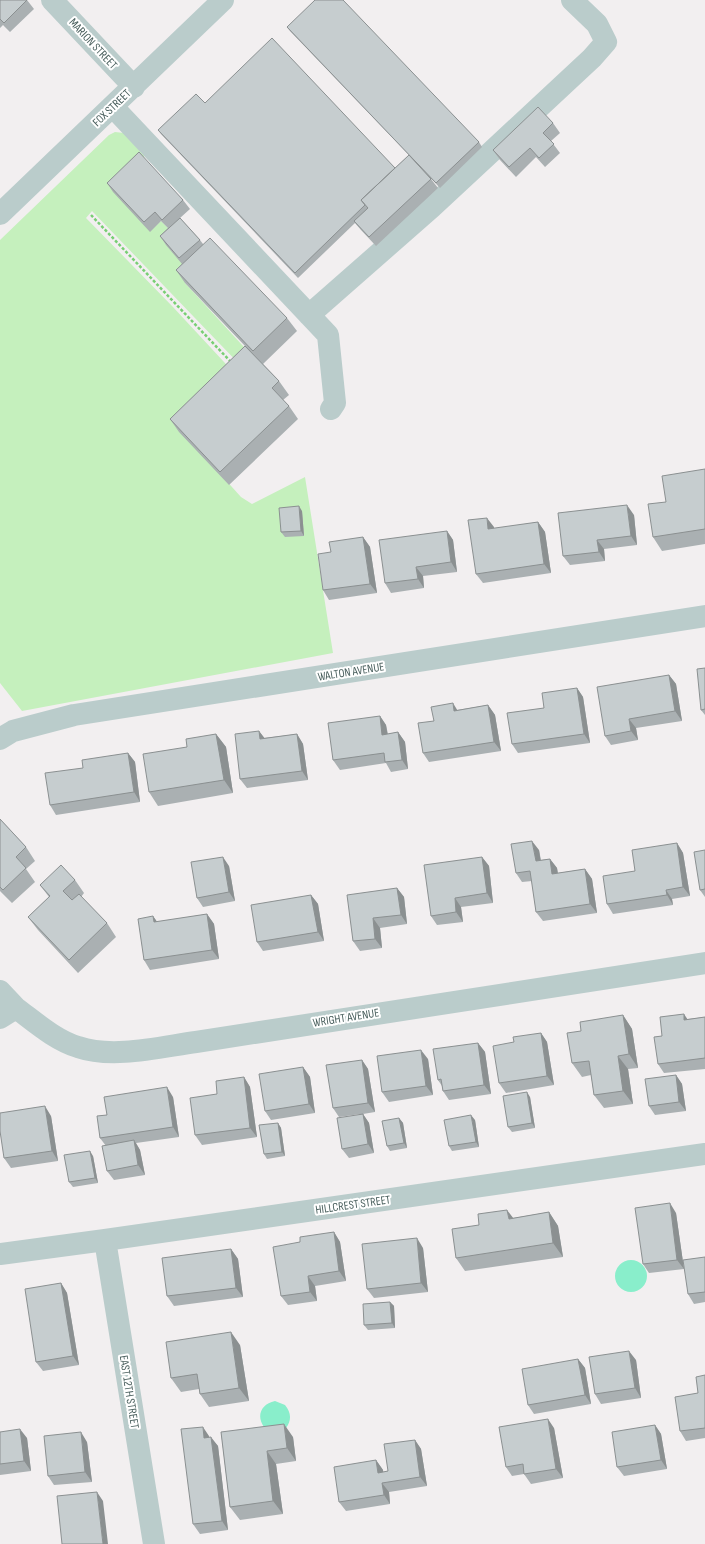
<svg xmlns="http://www.w3.org/2000/svg" width="705" height="1544" font-family="'Sofia Sans Condensed',sans-serif">
<style>
.green{fill:#c5f0bd}
.water{fill:#89eecb}
.lines{fill:none;stroke-linecap:round;stroke-linejoin:round}
.path{stroke:#78cf74;stroke-width:2.5;stroke-dasharray:3 2;stroke-linecap:butt}
.minor{stroke:#bacccb;stroke-width:22}
.wall{fill:#aab0b2}
.shaded-wall{fill:#8b9091}
.building{fill:#c6cdcf;stroke:#8b9091}
.labels{text-anchor:middle;dominant-baseline:central;stroke-width:4;stroke-linejoin:round;paint-order:stroke}
.street-label{font-size:12px;fill:#475d5b;stroke:#fff}
</style>
<rect width="100%" height="100%" fill="#f2eff0"/>
<path class="green" d="M115 132 124 133 144 154 150 231 161 221 169 229 186 268 185 283 255 359 244 369 92 211 86 218 173 307 237 376 178 427 241 497 252 504 305 477 333 653 22 711 0 683V240L109 135Z"/>
<path class="water" d="M615 1276a16 16 0 1 1 32 0a16 16 0 1 1-32 0Z
M275 1401 285 1405C291 1412 292 1420 286 1428L264 1427C256 1416 261 1404 275 1401Z"/>
<g class="lines">
<path class="path" d="M91 215 231 362"/>
<path class="minor" d="M52 0 134 87
M113 107 328 335 335 403 331 409
M0 214 223 0
M309 315 432 207 592 58 606 42 597 24 572 0
M0 739 13 731 74 715 705 616
M0 991 16 1008
M0 1018 16 1008C35 1022 55 1040 78 1047 113 1059 160 1047 196 1042L705 963
M105 1240 154 1544
M0 1254 105 1240 705 1154"/>
</g>
<path class="wall" d="M0 0H27L34 9 10 32 3 25 0 28Z
M287 27 479 142 482 147 440 188 423 170 431 179 438 188 376 246 361 230 355 223 298 278 161 134 158 130 205 103 395 168 409 155 290 31Z
M553 123 560 133 551 141 560 153 545 167 536 157 516 177 500 160 493 150Z
M107 183 183 200 190 209 180 218 200 240 203 244 287 318 297 331 263 364 279 381 289 395 283 400 289 406 298 419 229 485 179 432 170 419 245 346 185 283 176 270 182 264 166 245 160 236 168 228 161 221 150 232 113 192Z
M705 469V544L662 551 653 537 666 502Z
M302 511 304 536 285 537 281 532Z
M634 515 637 545 604 549 605 561 570 565 563 556Z
M538 522 545 532 551 573 483 583 476 574 494 527V529Z
M447 531 453 540 457 572 423 576 424 588 391 593 385 583Z
M363 537 370 547 377 593 329 600 323 590 331 552Z
M705 668V715L701 710Z
M669 675 676 684 682 721 636 728 638 740 611 745 605 736Z
M577 688 583 697 590 743 518 753 512 744Z
M488 705 495 715 501 751 429 762 423 753 434 721 457 710Z
M380 716 386 725 388 734 398 732 405 742 408 769 391 772 386 763 340 770 333 760Z
M259 731 264 738 297 734 303 744 308 780 247 788 240 779Z
M216 734 226 747 233 793 158 806 149 792 187 747Z
M128 753 135 762 140 802 56 815 50 805 83 768Z
M0 819 26 847 35 861 26 869 35 882 12 903 0 891Z
M677 843 683 853 690 896 672 899 673 905 613 914 607 904 635 871Z
M539 850 541 860 550 859 557 868 558 873 585 869 592 879 597 913 543 921 536 912 532 881 522 882 516 873Z
M705 850V897L700 890Z
M482 857 489 866 493 903 461 907 463 922 437 925 431 916Z
M229 866 235 901 203 907 197 898Z
M75 880 84 893 81 897 107 923 116 937 78 973 38 930 28 917 49 897 40 885Z
M397 888 404 897 407 924 380 928 382 948 360 951 353 941Z
M311 895 318 904 324 941 263 951 257 942Z
M207 914 214 924 219 959 150 970 144 960 153 916 157 922Z
M623 1015 632 1029 638 1068 628 1069 633 1104 604 1108 594 1095 591 1075 582 1077 572 1063 581 1031Z
M705 1017V1069L664 1073 658 1064 688 1019Z
M541 1033 547 1042 554 1085 506 1093 499 1083 514 1042Z
M478 1043 485 1052 491 1094 449 1100 443 1091 442 1086 438 1080Z
M428 1059 433 1095 389 1102 382 1092Z
M362 1060 368 1069 375 1112 363 1114 369 1123 374 1153 349 1158 342 1149 360 1114 339 1117 333 1108Z
M303 1067 310 1077 315 1113 271 1120 265 1111Z
M676 1075 682 1084 686 1111 655 1115 649 1106Z
M244 1077 250 1087 257 1137 202 1145 195 1135 217 1094Z
M173 1097 179 1137 136 1143 140 1150 145 1175 114 1180 107 1171 106 1146 100 1138 107 1115Z
M530 1097 535 1128 512 1132 508 1127Z
M51 1116 58 1161 11 1168 4 1158Z
M399 1118 403 1123 407 1148 390 1151 387 1146Z
M475 1120 479 1147 452 1151 449 1146Z
M278 1123 281 1128 285 1156 267 1159 264 1154Z
M93 1156 98 1183 73 1187 69 1182Z
M549 1212 558 1226 563 1257 465 1271 456 1258 479 1225 513 1218Z
M676 1213 684 1269 649 1273 643 1264Z
M334 1232 340 1242 346 1281 315 1286 317 1301 288 1305 281 1296 300 1242Z
M423 1248 428 1292 374 1298 367 1289Z
M231 1249 238 1259 243 1297 174 1306 167 1296Z
M705 1257V1302L694 1304 688 1294Z
M61 1283 67 1293 79 1365 43 1371 36 1362Z
M390 1302 394 1306 395 1328 368 1330 364 1325Z
M240 1345 249 1401 209 1407 200 1394 199 1389 181 1392 171 1378Z
M578 1359 585 1368 591 1404 534 1414 528 1405Z
M636 1360 641 1398 601 1404 595 1394Z
M705 1375V1438L686 1441 680 1431 698 1393Z
M655 1425 661 1434 667 1469 624 1476 617 1467Z
M554 1428 563 1478 531 1484 524 1474 512 1476 506 1467Z
M0 1432 27 1438 31 1471 0 1475Z
M221 1432 293 1437 296 1461 276 1464 283 1514 240 1520 230 1507Z
M209 1436V1437L218 1446 228 1530 200 1534 193 1524Z
M415 1440 421 1449 427 1486 389 1492 390 1504 346 1511 339 1502 376 1460 383 1470V1472L388 1471Z
M87 1442 92 1482 54 1485 48 1476Z"/>
<path class="shaded-wall" d="M627 505 634 515 637 545 631 536Z
M299 506 302 511 304 536 301 531Z
M487 518 494 527 495 539 488 529Z
M538 522 545 532 551 573 544 564Z
M447 531 453 540 457 572 451 562Z
M363 537 370 547 377 593 370 584Z
M597 540 604 549 605 561 599 552Z
M416 567 423 576 424 588 418 579Z
M669 675 676 684 682 721 675 711Z
M577 688 583 697 590 743 584 734Z
M453 703 459 713 454 711Z
M488 705 495 715 501 751 494 742Z
M380 716 386 725 389 744 382 735Z
M629 719 636 728 638 740 631 731Z
M259 731 266 740 260 739Z
M398 732 405 742 408 769 402 760Z
M216 734 226 747 233 793 224 780Z
M297 734 303 744 308 780 302 771Z
M128 753 135 762 140 802 134 792Z
M532 841 539 850 542 870 536 861Z
M677 843 683 853 690 896 683 887Z
M223 857 229 866 235 901 229 892Z
M482 857 489 866 493 903 487 893Z
M550 859 557 868 559 883 552 874Z
M585 869 592 879 597 913 590 904Z
M397 888 404 897 407 924 401 915Z
M666 890 672 899 673 905 667 895Z
M311 895 318 904 324 941 318 932Z
M455 898 461 907 463 922 456 912Z
M207 914 214 924 219 959 212 950Z
M153 916 160 926 154 922Z
M373 918 380 928 382 948 375 939Z
M684 1014 690 1023 684 1020Z
M623 1015 632 1029 638 1068 629 1054Z
M541 1033 547 1042 554 1085 547 1076Z
M478 1043 485 1052 491 1094 484 1085Z
M421 1050 428 1059 433 1095 426 1086Z
M618 1056 628 1069 633 1104 623 1091Z
M362 1060 368 1069 375 1112 368 1103Z
M303 1067 310 1077 315 1113 309 1104Z
M676 1075 682 1084 686 1111 679 1102Z
M244 1077 250 1087 257 1137 250 1128Z
M167 1087 173 1097 179 1137 173 1127Z
M527 1092 530 1097 535 1128 532 1123Z
M45 1106 51 1116 58 1161 52 1151Z
M363 1114 369 1123 374 1153 368 1144Z
M471 1115 475 1120 479 1147 476 1142Z
M399 1118 403 1123 407 1148 404 1143Z
M278 1123 281 1128 285 1156 282 1152Z
M134 1140 140 1150 145 1175 138 1165Z
M90 1151 93 1156 98 1183 95 1178Z
M670 1203 676 1213 684 1269 677 1260Z
M507 1210 517 1223 509 1219Z
M549 1212 558 1226 563 1257 553 1243Z
M334 1232 340 1242 346 1281 339 1271Z
M417 1238 423 1248 428 1292 421 1283Z
M231 1249 238 1259 243 1297 236 1288Z
M308 1276 315 1286 317 1301 310 1292Z
M61 1283 67 1293 79 1365 73 1356Z
M390 1302 394 1306 395 1328 392 1323Z
M231 1332 240 1345 249 1401 239 1388Z
M629 1351 636 1360 641 1398 635 1388Z
M578 1359 585 1368 591 1404 585 1395Z
M548 1419 554 1428 563 1478 556 1469Z
M284 1424 293 1437 296 1461 287 1448Z
M655 1425 661 1434 667 1469 661 1460Z
M203 1427 209 1436 210 1447 204 1438Z
M20 1429 27 1438 31 1471 24 1461Z
M81 1432 87 1442 92 1482 85 1472Z
M211 1437 218 1446 228 1530 222 1521Z
M415 1440 421 1449 427 1486 420 1477Z
M267 1451 276 1464 283 1514 273 1501Z
M376 1460 383 1470 385 1482 378 1473Z
M382 1483 389 1492 390 1504 384 1495Z
M97 1492 103 1501 108 1544H103Z"/>
<path class="building" d="M0 0H27L4 23 0 19Z
M315 0H343L479 142 436 183 287 27Z
M272 38 395 168 361 200 365 205 295 273 158 130 196 94 205 103Z
M538 107 553 123 543 133 554 144 539 158 530 148 509 167 493 150Z
M139 152 183 200 162 220 155 212 144 222 107 183Z
M409 155 431 179 369 237 354 221 368 208 361 200Z
M180 218 200 240 179 258 160 236Z
M210 238 287 318 253 351 176 270Z
M245 346 279 381 272 388 289 406 220 472 170 419Z
M705 469V529L653 537 648 504 666 502 662 476Z
M627 505 631 536 597 540 599 552 563 556 558 513Z
M299 506 301 531 281 532 279 508Z
M487 518 488 529 538 522 544 564 476 574 468 520Z
M447 531 451 562 416 567 418 579 385 583 379 540Z
M363 537 370 584 323 590 318 554 331 552 329 542Z
M705 668V709L701 710 697 669Z
M669 675 675 711 629 719 631 731 605 736 597 687Z
M577 688 584 734 512 744 507 713 544 708 542 693Z
M453 703 454 711 488 705 494 742 423 753 418 723 434 721 431 707Z
M380 716 382 735 398 732 402 760 385 762 384 753 333 760 328 723Z
M259 731 260 739 297 734 302 771 240 779 235 734Z
M216 734 224 780 149 792 143 754 187 747 186 739Z
M128 753 134 792 50 805 45 773 83 768 82 760Z
M0 819 26 847 16 857 26 868 3 890 0 887Z
M532 841 536 861 550 859 552 874 585 869 590 904 536 912 530 871 516 873 511 844Z
M677 843 683 887 666 890 667 895 607 904 603 876 635 871 632 850Z
M705 850V889L700 890 694 852Z
M223 857 229 892 197 898 191 862Z
M482 857 487 893 455 898 456 912 431 916 424 865Z
M61 865 75 880 63 891 72 900 79 894 107 923 69 960 28 917 50 896 40 885Z
M397 888 401 915 373 918 375 939 353 941 347 895Z
M311 895 318 932 257 942 251 905Z
M207 914 212 950 144 960 138 919 153 916 154 922Z
M684 1014V1020L705 1017V1058L658 1064 654 1037 662 1036 660 1017Z
M623 1015 629 1054 618 1056 623 1091 594 1095 589 1061 572 1063 567 1033 581 1031 580 1022Z
M541 1033 547 1076 499 1083 493 1046 514 1042 513 1037Z
M478 1043 484 1085 443 1091 441 1079 438 1080 433 1049Z
M421 1050 426 1086 382 1092 377 1056Z
M362 1060 368 1103 333 1108 326 1065Z
M303 1067 309 1104 265 1111 259 1074Z
M676 1075 679 1102 649 1106 645 1079Z
M244 1077 250 1128 195 1135 190 1098 217 1094 216 1081Z
M167 1087 173 1127 100 1138 97 1116 107 1115 104 1097Z
M527 1092 532 1123 508 1127 503 1096Z
M45 1106 52 1151 4 1158 0 1131V1113Z
M363 1114 368 1144 342 1149 337 1118Z
M471 1115 476 1142 449 1146 444 1120Z
M399 1118 404 1143 387 1146 382 1121Z
M278 1123 282 1152 264 1154 259 1125Z
M134 1140 138 1165 107 1171 102 1146Z
M90 1151 95 1178 69 1182 64 1155Z
M670 1203 677 1260 643 1264 635 1208Z
M507 1210 509 1219 549 1212 553 1243 456 1258 452 1229 479 1225 478 1214Z
M334 1232 339 1271 308 1276 310 1292 281 1296 273 1247 300 1242V1237Z
M417 1238 421 1283 367 1289 362 1244Z
M231 1249 236 1288 167 1296 162 1258Z
M705 1257V1292L688 1294 683 1260Z
M61 1283 73 1356 36 1362 25 1289Z
M390 1302 392 1323 364 1325 363 1304Z
M231 1332 239 1388 200 1394 197 1374 171 1378 166 1342Z
M629 1351 635 1388 595 1394 589 1357Z
M578 1359 585 1395 528 1405 522 1369Z
M705 1375V1428L680 1431 675 1397 698 1393 696 1377Z
M548 1419 556 1469 524 1474 523 1464 506 1467 499 1427Z
M284 1424 287 1448 267 1451 273 1501 230 1507 221 1432Z
M655 1425 661 1460 617 1467 612 1432Z
M203 1427 204 1438 211 1437 222 1521 193 1524 181 1429Z
M20 1429 24 1461 0 1464V1432Z
M81 1432 85 1472 48 1476 44 1436Z
M415 1440 420 1477 382 1483 384 1495 339 1502 334 1467 376 1460 378 1473 388 1471 384 1444Z
M97 1492 103 1544H62L57 1496Z"/>
<g class="labels">
<g class="street-label">
<text transform="translate(93 44) rotate(47)">MARION STREET</text>
<text transform="translate(112 108) rotate(-44)">FOX STREET</text>
<text transform="translate(351 672) rotate(-9)">WALTON AVENUE</text>
<text transform="translate(346 1018) rotate(-9)">WRIGHT AVENUE</text>
<text transform="translate(353 1205) rotate(-8)">HILLCREST STREET</text>
<text transform="translate(129 1392) rotate(81)">EAST 12TH STREET</text>
</g>
</g>
</svg>
